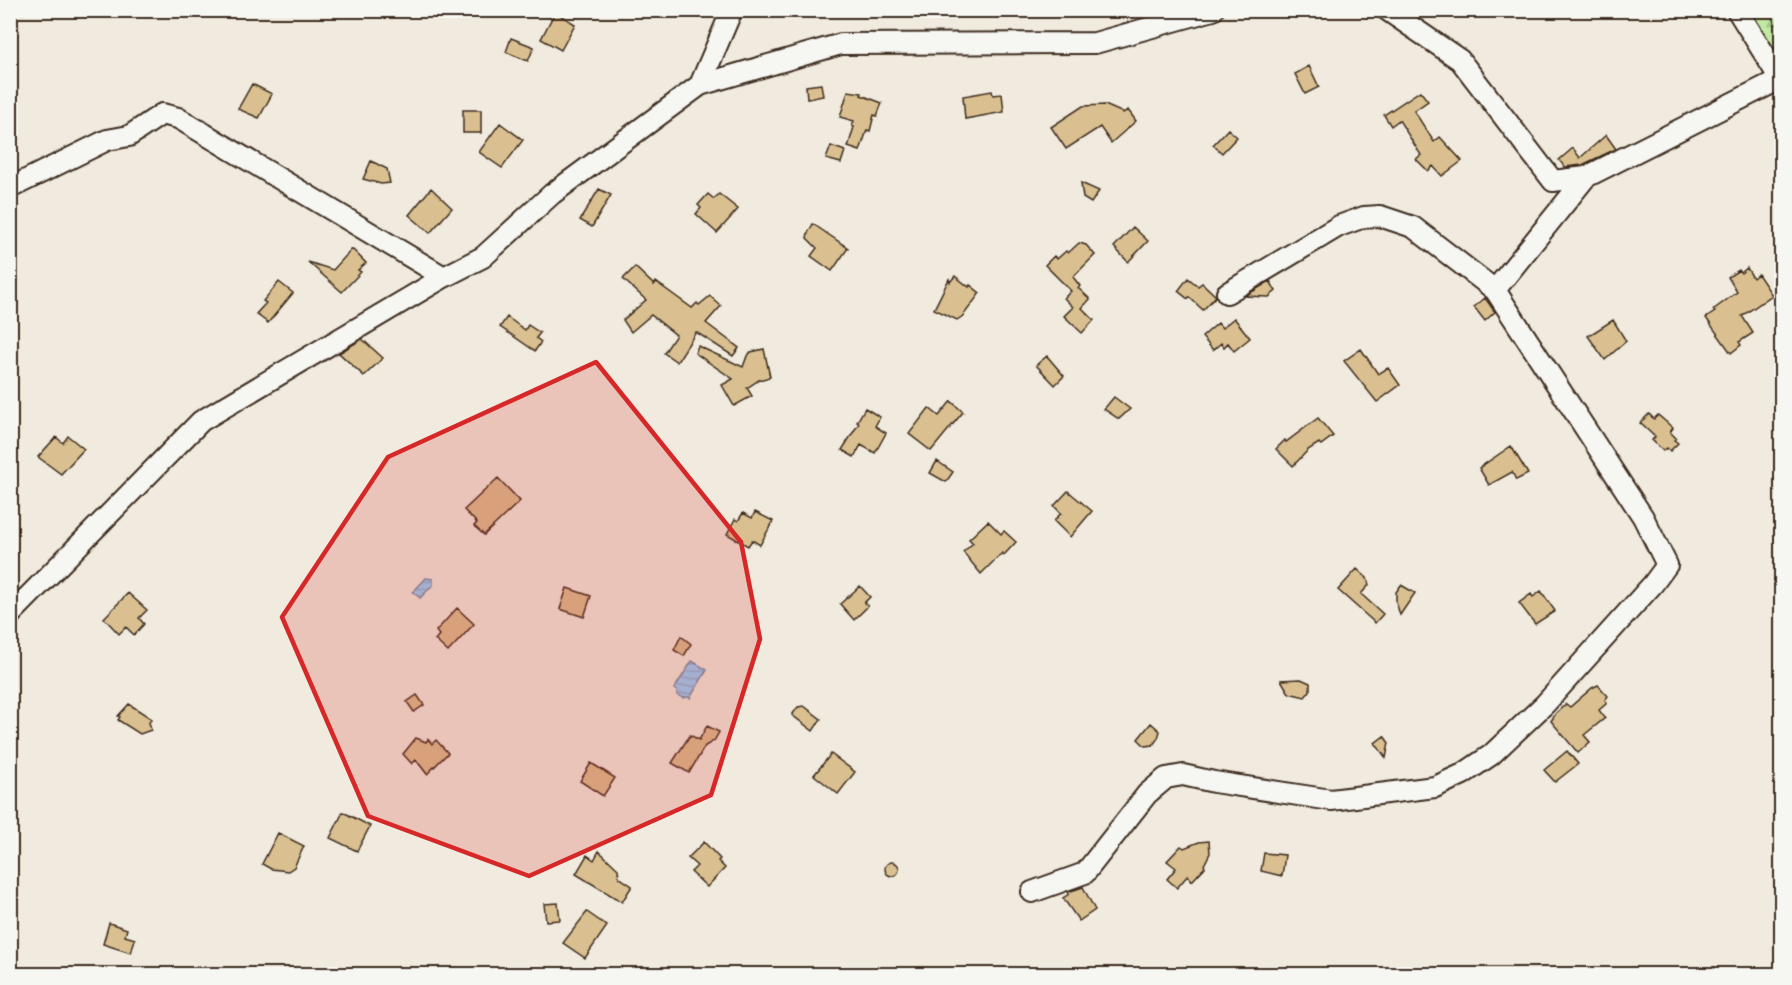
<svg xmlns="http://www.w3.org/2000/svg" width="1792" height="985" font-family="'Patrick Hand',sans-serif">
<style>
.forest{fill:url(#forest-firs);stroke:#7e8a61;stroke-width:1.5}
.water{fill:url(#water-rules);stroke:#758ea2;stroke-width:1.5}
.building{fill:#dac090;stroke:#3b2a1e;stroke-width:1.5}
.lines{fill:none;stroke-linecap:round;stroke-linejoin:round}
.street-casing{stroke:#3b2a1e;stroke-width:24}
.street{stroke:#f6f6f2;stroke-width:20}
.marked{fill:#d62828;fill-opacity:0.2;stroke:#d62828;stroke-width:4.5;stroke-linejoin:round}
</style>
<defs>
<pattern id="forest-firs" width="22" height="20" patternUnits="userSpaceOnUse" patternTransform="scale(1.5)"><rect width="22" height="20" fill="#c1e9a4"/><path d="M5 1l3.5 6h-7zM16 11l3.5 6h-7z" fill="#a7c88d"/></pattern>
<pattern id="water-rules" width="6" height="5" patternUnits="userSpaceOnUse" patternTransform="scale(1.5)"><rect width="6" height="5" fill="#9bd1fa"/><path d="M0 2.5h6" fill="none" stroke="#86b4d6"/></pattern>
</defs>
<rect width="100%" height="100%" fill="#f0ebde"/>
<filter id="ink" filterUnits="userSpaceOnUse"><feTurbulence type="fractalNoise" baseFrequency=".0167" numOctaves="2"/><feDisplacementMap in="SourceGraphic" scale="12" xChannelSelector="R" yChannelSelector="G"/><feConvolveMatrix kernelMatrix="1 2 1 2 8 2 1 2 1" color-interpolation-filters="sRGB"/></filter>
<g filter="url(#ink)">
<path class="forest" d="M1742 11H1781V74Z"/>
<path class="water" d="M426 578 433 579V585L420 598 413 592Z
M692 661 707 670 690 698 688 697 683 698 677 695V691L674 689Z"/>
<path class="building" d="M555 12 575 24 561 50 541 39Z
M511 38 534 47 528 61 506 52Z
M1309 66 1319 87 1305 94 1295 74Z
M252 84 272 94 259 118 238 109Z
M821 84 823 96 807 99 806 86Z
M848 91 862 93 861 95 882 103 877 116 874 115 870 131 867 130 860 151 848 147 854 127 852 126 854 121 840 117Z
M992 91 993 95 1002 94 1004 112 965 119 963 96Z
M1420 91 1428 101 1414 111 1434 142 1440 137 1462 161 1442 176 1433 166 1428 171 1416 159 1421 155 1399 120 1391 126 1384 115Z
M1105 105 1123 113 1128 110 1136 121 1111 143 1100 127 1066 149 1051 127 1083 106Z
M463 110H481V133H463Z
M500 123 523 140 502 168 479 152Z
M1228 129 1237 137 1222 153 1213 145Z
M1606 135 1616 149 1582 165 1565 167 1559 160 1573 148 1580 158Z
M831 146 845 151 841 163 826 159Z
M371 161 387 169 390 183 381 184 363 179Z
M1081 183 1099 191 1091 203 1083 198Z
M431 188 452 208 430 233 409 215Z
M599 189 611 195 592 227 580 220Z
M708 194 714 199 719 194 738 209 717 233 696 214 701 208 698 205Z
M813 224 848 248 832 271 811 256 817 248 807 238 808 233Z
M1133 227 1148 241 1128 262 1114 247Z
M1079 243 1086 245 1095 255 1073 277 1080 286 1078 288 1090 299 1082 308 1094 320 1082 333 1064 316 1073 307 1064 298 1071 291 1045 265 1054 256 1057 259 1066 251 1068 253Z
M352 249 366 263 358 270 361 272 342 292 308 262 333 270Z
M635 267 654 285 656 282 692 308 697 303 699 305 710 296 721 306 706 323 739 348 733 356 696 332 677 362 664 353 676 335 651 315 631 332 623 320 646 300 623 279Z
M1747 268 1753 278 1758 274 1772 295 1742 316 1753 333 1739 342 1741 345 1731 353 1706 318 1715 312 1713 310 1737 292 1728 277 1739 270 1741 273Z
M955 276 969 287 970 285 980 293 963 316 957 320 934 309 949 279 950 282Z
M1188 278 1198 286 1202 283 1216 296 1203 310 1189 297 1188 299 1178 291Z
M1270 281 1276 291 1269 297 1245 296Z
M279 282 293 293 268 323 256 314 266 303 263 301Z
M1485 298 1495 312 1485 321 1474 307Z
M507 317 525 330 528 325 540 333 536 338 541 342 535 351 500 327Z
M1234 318 1250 338 1234 351 1228 343 1224 347 1221 343 1213 350 1202 337 1218 323 1222 328Z
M1613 320 1626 341 1605 360 1588 336Z
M362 339 383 358 364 376 339 353Z
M698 346 743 367 747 356 751 352 764 349 770 377 759 380 747 388 752 396 734 406 722 385 733 379 695 353Z
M1361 349 1378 374 1388 368 1400 385 1377 402 1344 361Z
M1047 356 1064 376 1055 385 1036 365Z
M1114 397 1130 409 1119 419 1104 409Z
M951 401 963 412 931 451 909 434 929 408 939 416Z
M865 408 880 417 875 426 886 433 875 453 861 445 854 457 842 450 859 423 857 422Z
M1649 414 1654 419 1658 415 1673 428 1670 432 1676 438 1674 440 1678 443 1670 451 1667 448 1663 451 1652 440 1655 437 1640 423Z
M1318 418 1333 436 1321 445 1319 443 1308 450 1293 466 1276 449 1285 440 1286 442Z
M68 436 84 449 61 474 38 457 56 437 63 443Z
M1511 446 1528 474 1516 480 1512 472 1489 485 1479 468Z
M937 461 953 472 946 482 930 473Z
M498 478 520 501 484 535 474 526 477 523 464 510Z
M1068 491 1092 511 1070 537 1054 521 1061 513 1054 506Z
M755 512 773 521 760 545 752 540 748 546 727 534 735 519 738 521 743 513 752 518Z
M988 521 1001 534 1004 531 1016 542 1004 555 1002 553 981 574 963 552 973 543 969 539Z
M1357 569 1367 578 1369 585 1361 594 1383 614 1375 623 1338 590Z
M1401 585 1415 593 1400 615 1396 602V592Z
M860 586 870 597 864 603 868 606 854 620 840 604Z
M567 588 591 596 584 617 560 609Z
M1541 591 1555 611 1535 624 1519 603 1531 594 1533 597Z
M128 593 147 610 139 618 144 624 134 635 126 627 119 634 104 618Z
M457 608 474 624 448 652 435 640 439 635 436 631Z
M681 636 691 644 684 656 674 650Z
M1301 679 1310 683V691L1305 697 1289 693 1281 680Z
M1598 685 1608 696 1605 700 1607 703 1599 710 1605 718 1584 735 1590 742 1578 753 1551 721 1556 713 1566 704 1570 707 1592 688Z
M417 695 424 705 414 712 407 702Z
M129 704 152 719 149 722 151 730 140 734 118 720 120 717 118 716Z
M804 706 821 719 813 731 792 715 798 707Z
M1151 723 1160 731 1158 738 1153 745 1145 746 1138 739Z
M707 726 719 732 714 741 705 746 689 773 672 763 690 735 699 740Z
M1384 736 1389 743 1386 758 1375 743Z
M416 738 426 742 428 739 432 744 436 740 448 753 427 774 416 760 412 764 403 754Z
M1567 751 1578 764 1555 782 1544 770Z
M831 754 855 772 838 794 814 775Z
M591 763 615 778 603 796 580 781Z
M343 812 370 826 357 851 330 838Z
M278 833 304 846 294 867 288 871 271 869 262 864Z
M1209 841 1210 853 1204 865 1205 867 1192 881 1188 875 1177 888 1167 879 1176 868 1167 861 1181 846 1184 848 1199 842Z
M704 842 720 859 718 861 725 868 707 887 691 872 697 866 688 858Z
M599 851 618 869 619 877 632 886 622 902 576 874 587 855 594 860Z
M1264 853 1285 855 1282 876 1261 871Z
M885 869a7 7 0 1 1 14 0a7 7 0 1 1-14 0Z
M1083 887 1095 910 1079 921 1063 898 1069 894 1068 892Z
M558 903 560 920 546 921 544 904Z
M587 912 607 926 585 958 563 943Z
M109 923 127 929 125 936 135 939 131 953 103 944Z"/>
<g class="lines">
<g class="street-casing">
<path id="street" d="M1387 10 1460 60 1553 181 1586 177 1782 78
M1737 10 1780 79
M700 85 732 10
M10 188 107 140 129 136 162 114 178 118 444 277
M1227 293 1339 226 1364 217 1380 216 1413 227 1495 290
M10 615 201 421 444 277 483 257 552 194 700 85 841 44 1095 43 1213 10
M1032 892 1085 873 1147 794 1166 778 1183 775 1214 782 1331 800 1435 787 1463 774 1491 755 1545 704 1653 584 1667 565 1643 517 1495 290 1586 177"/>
</g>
<use href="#street" class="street"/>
</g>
</g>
<path class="marked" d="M596 362 741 542 760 639 711 795 529 876 368 816 282 617 388 457Z"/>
<rect width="1792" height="985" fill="none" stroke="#f6f6f2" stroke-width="36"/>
<rect x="18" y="18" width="1756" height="949" fill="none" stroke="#3b2a1e" stroke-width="2" filter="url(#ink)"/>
</svg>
